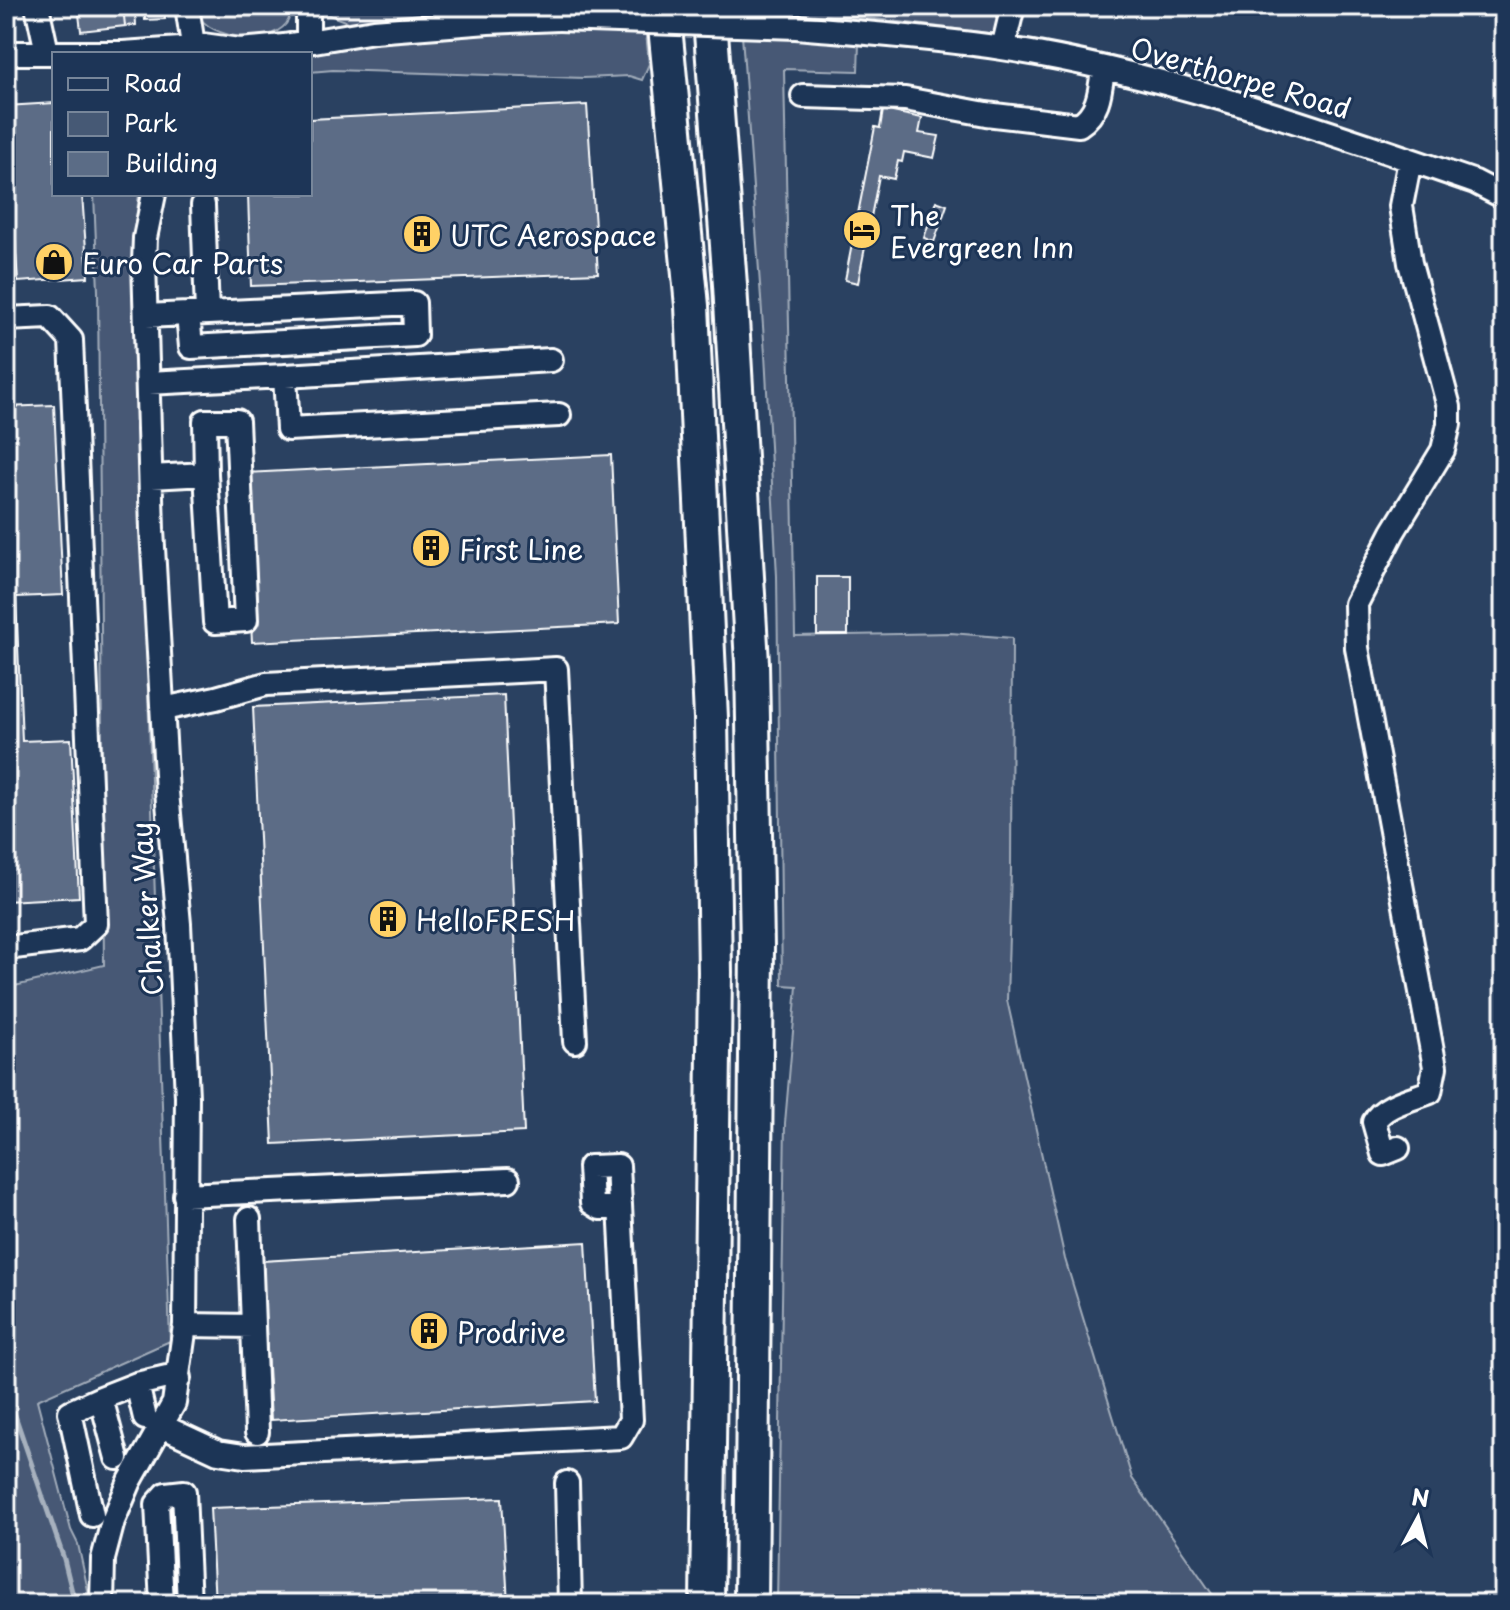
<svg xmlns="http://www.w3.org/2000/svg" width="1510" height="1610" font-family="'Playpen Sans',sans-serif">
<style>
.green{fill:#465975;stroke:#a2acba;stroke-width:2}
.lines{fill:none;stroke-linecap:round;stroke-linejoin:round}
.stream{stroke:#a7b1be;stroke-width:5}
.building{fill:#5b6c86;stroke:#fff;stroke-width:2}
.minor-casing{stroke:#fff;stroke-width:28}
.highway-casing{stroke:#fff;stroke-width:38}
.minor{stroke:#1d3557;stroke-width:22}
.highway{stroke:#1d3557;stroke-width:32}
.minor-bridge-casing{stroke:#fff;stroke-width:28;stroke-linecap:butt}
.minor-bridge{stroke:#1d3557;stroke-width:22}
.labels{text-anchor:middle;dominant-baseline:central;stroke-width:6;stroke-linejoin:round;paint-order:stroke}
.street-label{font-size:28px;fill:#fff;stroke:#1d3557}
.poi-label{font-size:28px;fill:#fff;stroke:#1d3557;text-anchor:start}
</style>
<rect width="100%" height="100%" fill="#2a4161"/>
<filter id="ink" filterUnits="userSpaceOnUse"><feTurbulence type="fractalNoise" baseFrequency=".0125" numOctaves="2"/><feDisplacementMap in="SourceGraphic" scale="16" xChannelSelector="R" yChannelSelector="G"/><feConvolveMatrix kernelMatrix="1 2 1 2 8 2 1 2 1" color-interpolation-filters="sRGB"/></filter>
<g filter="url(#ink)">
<path class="green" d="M195 6H293C291 12 290 19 286 24 268 47 199 39 195 6Z
M320 6H641L427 16 350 23 326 14Z
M744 6H1006L997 34 875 19 744 10Z
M525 30 646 32 649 64 642 80 629 76 584 78 333 70 310 72V54H304L348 43Z
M742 35 859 43 858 71 784 69 795 636 951 633 1012 638 1011 870 1007 1000 1065 1259 1132 1478 1219 1604H777L785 1123 797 986 782 985 777 576 765 354Z
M94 194H139L133 248 170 1341 37 1400 71 1530 78 1544 91 1604H6V988L104 965 98 291Z"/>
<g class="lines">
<path class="stream" d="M6 1389 64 1559 75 1604"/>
</g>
<path class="building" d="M78 6H123L125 26 81 31Z
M123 6H135L136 25 125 26Z
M144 6H164L165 19 145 20Z
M54 103V194H82L88 277 18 282 6 106Z
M587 105 598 273 251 286 248 194H310V119Z
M883 110 922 118 919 133 939 136 934 158 904 152 902 162 898 161 894 179 879 176 858 283 845 280 875 127 880 128Z
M936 201 947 205 934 242 924 238Z
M54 405 63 595 16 597 22 741 71 739 79 897 6 901V407Z
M611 455 619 624 252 642 243 473Z
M817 577H848V635H817Z
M504 695 524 1132 273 1144 253 707Z
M586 1242 595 1401 271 1420 262 1261Z
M502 1498 508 1604H215L210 1508Z"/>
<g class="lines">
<g class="minor-casing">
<path id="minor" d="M37 6 47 52
M187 6 193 45
M308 6V42
M796 27C865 33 934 38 1002 48 1164 73 1320 129 1475 182L1504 197
M203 45 239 50 284 46 374 31 488 22 559 19
M1003 48 1013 6
M6 53H123L181 49
M803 96 905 99 986 114 1079 125C1099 112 1100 92 1103 69
M203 205 207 313
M146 316 414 303 415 335 191 347 188 314
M6 319 50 317 71 340 96 924 80 939 6 948
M285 376 551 360
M148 383 285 376 288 429 559 415
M151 477 206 474 205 421H237L246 620 215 622 206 474
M163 709 216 698 266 684 556 669 575 1041
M1398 1148 1383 1154 1374 1122C1383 1105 1412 1099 1430 1092L1435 1067 1357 648 1356 604 1393 532 1443 450 1449 424V407L1410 263 1401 206 1410 160
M185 1195 508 1180
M249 1219 257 1432
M185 1325 253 1326
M145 1418 137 1384 167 1377 179 1378
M162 1426 218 1452 244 1456 621 1437 631 1420 618 1166 590 1167 592 1203 600 1208H620
M117 1458 101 1398 137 1384
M567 1483 570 1604
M92 1515 70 1412 101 1398
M102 1604 103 1559 113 1521 130 1481 174 1403 185 1325 187 1097 179 924 167 792 152 530 144 262 145 238 154 194
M162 1604 157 1504 166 1494 184 1492 189 1604"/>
</g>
<g class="highway-casing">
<path id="highway" d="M663 6 692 306 711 718 715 972 707 1604
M709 6 730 285 752 663 757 947 751 1604"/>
</g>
<use href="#minor" class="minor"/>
<use href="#highway" class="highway"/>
<g class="minor-bridge-casing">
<path id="minor-bridge" d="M559 19 796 27"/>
</g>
<use href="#minor-bridge" class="minor-bridge"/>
</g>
</g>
<defs>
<g id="hotel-disc" transform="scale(2)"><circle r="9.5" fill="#ffd166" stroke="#1d3557"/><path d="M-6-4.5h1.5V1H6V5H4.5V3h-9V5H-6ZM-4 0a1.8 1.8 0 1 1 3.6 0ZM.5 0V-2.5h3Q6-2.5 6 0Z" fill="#111"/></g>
<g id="building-disc" transform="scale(2)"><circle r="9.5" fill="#ffd166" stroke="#1d3557"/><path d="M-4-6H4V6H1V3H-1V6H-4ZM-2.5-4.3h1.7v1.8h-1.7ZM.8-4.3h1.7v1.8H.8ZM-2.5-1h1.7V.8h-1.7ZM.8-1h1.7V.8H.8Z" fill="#111"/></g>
<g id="shop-disc" transform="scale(2)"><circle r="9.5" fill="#ffd166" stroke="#1d3557"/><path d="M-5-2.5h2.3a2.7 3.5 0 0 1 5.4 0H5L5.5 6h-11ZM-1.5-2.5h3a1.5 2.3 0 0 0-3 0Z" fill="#111"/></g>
</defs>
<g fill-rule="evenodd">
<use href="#hotel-disc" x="862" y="230"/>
<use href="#building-disc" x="422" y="234"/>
<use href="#shop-disc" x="54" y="262"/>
<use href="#building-disc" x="431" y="548"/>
<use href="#building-disc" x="388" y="919"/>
<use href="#building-disc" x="429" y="1331"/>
</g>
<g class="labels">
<g class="street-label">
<text transform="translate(1241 77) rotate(16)">Overthorpe Road</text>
<text transform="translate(146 909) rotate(-94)">Chalker Way</text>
</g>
<g class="poi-label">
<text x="890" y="214">The<tspan x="890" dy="32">Evergreen Inn</tspan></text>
<text x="450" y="234">UTC Aerospace</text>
<text x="82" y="262">Euro Car Parts</text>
<text x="459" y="548">First Line</text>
<text x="416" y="919">HelloFRESH</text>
<text x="457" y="1331">Prodrive</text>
</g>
</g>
<rect width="1510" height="1610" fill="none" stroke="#1d3557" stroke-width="32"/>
<rect x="16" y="16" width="1478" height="1578" fill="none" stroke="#fff" stroke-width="3" filter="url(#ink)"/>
<rect x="52" y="52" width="260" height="144" fill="#1d3557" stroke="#77869a" stroke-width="2"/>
<rect x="68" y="78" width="40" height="12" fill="#1d3557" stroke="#77869a" stroke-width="2"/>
<text x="124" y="92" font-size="24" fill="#ffffff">Road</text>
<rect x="68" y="112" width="40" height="24" fill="#465975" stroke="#77869a" stroke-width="2"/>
<text x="124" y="132" font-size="24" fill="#ffffff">Park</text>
<rect x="68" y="152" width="40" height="24" fill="#5b6c86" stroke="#77869a" stroke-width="2"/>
<text x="124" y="172" font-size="24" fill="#ffffff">Building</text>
<g transform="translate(1418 1518) rotate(7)" stroke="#1d3557" stroke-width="6" paint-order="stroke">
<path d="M0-6L14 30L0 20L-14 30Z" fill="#ffffff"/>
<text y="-12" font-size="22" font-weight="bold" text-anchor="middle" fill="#ffffff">N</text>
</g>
</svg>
